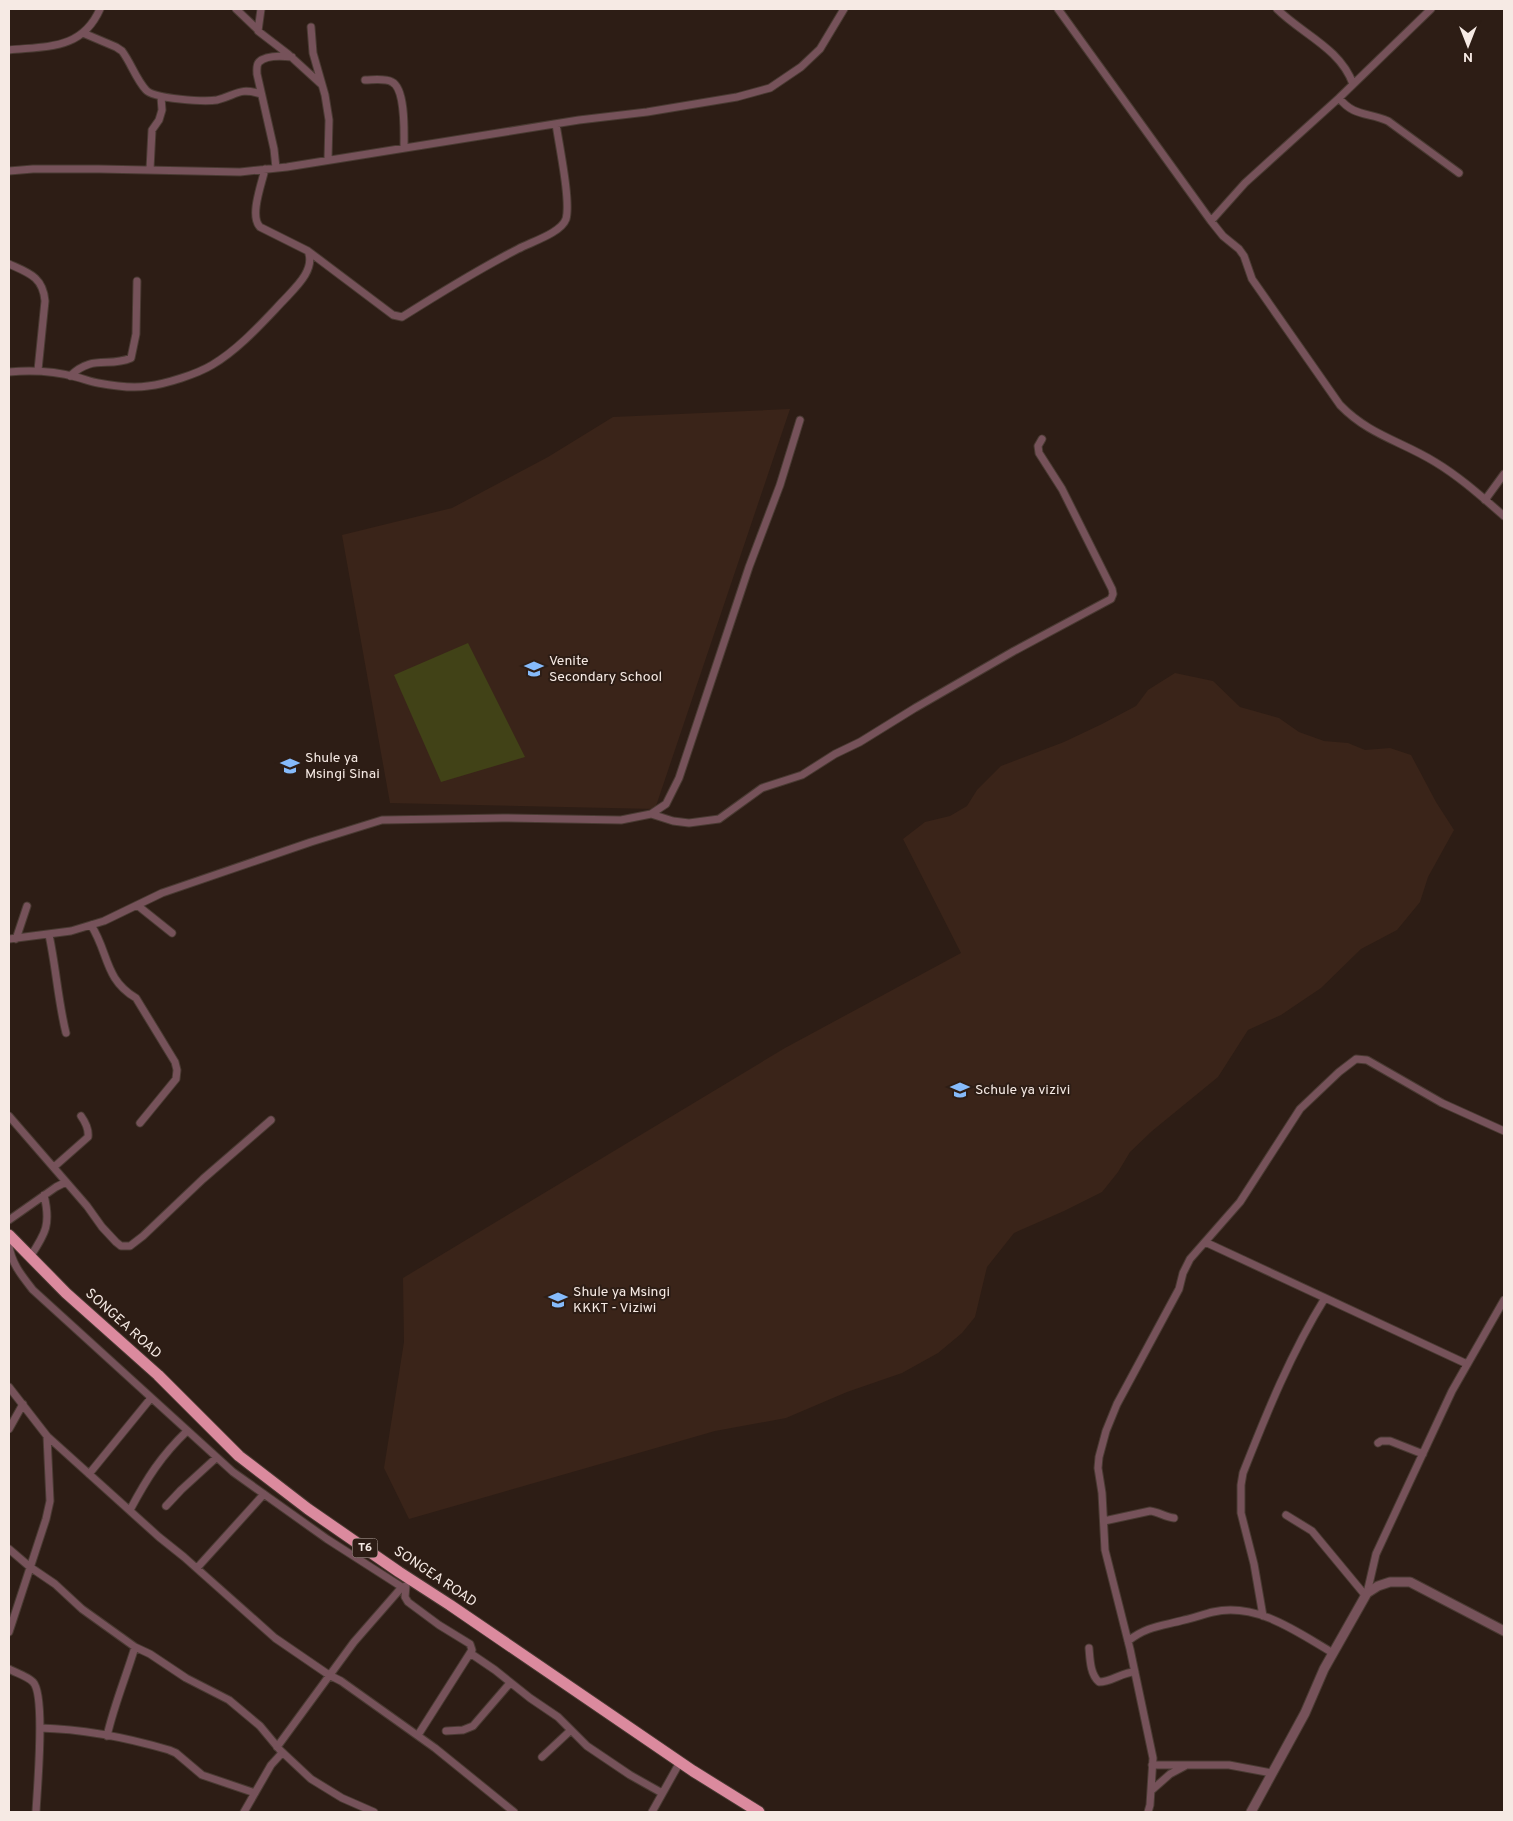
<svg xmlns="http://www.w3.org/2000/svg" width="1513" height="1821" font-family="Overpass,sans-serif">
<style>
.built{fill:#3a2419}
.green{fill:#414217}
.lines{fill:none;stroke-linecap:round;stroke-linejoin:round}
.minor-casing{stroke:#493a32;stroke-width:9}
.tertiary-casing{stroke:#493a32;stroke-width:11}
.trunk-casing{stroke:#493a32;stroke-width:13}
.minor{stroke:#76525a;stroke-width:7}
.tertiary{stroke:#76525a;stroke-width:9}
.trunk{stroke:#db8a9e;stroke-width:11}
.labels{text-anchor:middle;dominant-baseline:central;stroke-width:4;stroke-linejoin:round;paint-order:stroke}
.shield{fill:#2d1d15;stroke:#baaca6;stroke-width:1}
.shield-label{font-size:12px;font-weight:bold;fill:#f6eae4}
.poi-label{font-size:14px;fill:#f6eae4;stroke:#2d1d15;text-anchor:start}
.street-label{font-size:14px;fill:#f6eae4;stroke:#2d1d15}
</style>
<rect width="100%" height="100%" fill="#2d1d15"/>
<path class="built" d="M790 409 655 809 390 803 342 535 452 508 548 457 613 417Z
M1175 673 1213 681 1240 707 1279 718 1299 732 1324 741 1348 743 1365 750 1390 748 1411 755 1436 802 1454 830 1428 877 1420 902 1397 930 1361 949 1321 988 1281 1015 1248 1030 1218 1077 1152 1131 1130 1152 1118 1172 1102 1192 1064 1211 1014 1233 987 1267 975 1317 962 1333 938 1353 902 1373 847 1392 786 1418 715 1431 409 1519 384 1468 404 1342 403 1278 785 1048 961 953 903 839 925 822 950 816 967 806 977 790 1001 766 1064 742 1102 724 1136 706 1148 690Z"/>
<path class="green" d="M468 643 525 757 441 782 394 675Z"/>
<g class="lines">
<g class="minor-casing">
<path id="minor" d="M236 9 257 29
M261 9 258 31 288 54 322 85
M1058 9 1211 221 1223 236 1239 249 1244 256 1252 279 1340 405C1369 435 1401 441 1435 462 1460 477 1482 497 1504 516
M1277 9C1302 34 1340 48 1353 84
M311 27 313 53 325 95 329 120 328 159
M83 33 116 47 122 51C131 63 136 79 146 90 154 99 205 102 217 100 237 95 239 87 261 94
M9 50C47 46 82 50 100 9
M365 80C373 80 385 78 392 82 406 89 404 134 404 148
M1339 98C1354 117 1368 112 1388 121L1459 173
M276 168 274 149 257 74C257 70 256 65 259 62 266 55 283 56 292 57
M150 169 152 130 159 120 162 110 161 97
M9 171 33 169H99L240 172 287 167 579 120 647 112 737 97 770 88 801 67 820 49 844 9
M1211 221 1245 183 1339 98 1431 9
M308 251 393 315 402 317C440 293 479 269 518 249 531 242 561 233 566 219 571 201 559 145 556 124
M9 264C29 273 43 277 45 301L38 370
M9 372C32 370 54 371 76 377 84 379 91 382 98 383 114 386 132 389 148 386 166 384 197 374 212 365 239 349 261 324 283 301 295 288 316 270 308 251L260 227C249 216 262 183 265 169
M70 376C93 354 108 368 131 358L136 334 137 281
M1485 500 1504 474
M651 814 673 821 689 823 719 819 762 788 802 775 835 754 860 742 915 708 1014 651 1111 599 1113 594 1112 589 1062 489 1039 453 1038 446 1042 439
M137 905 172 933
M91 925C109 953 104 979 136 998L175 1062 177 1070 176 1079 140 1123
M49 935C56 967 58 1001 66 1033
M9 939 71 931 104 921 162 893 311 842 382 820 503 818 621 820 651 814 666 804 679 778 749 567 780 485 800 420
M16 939 27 906
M9 1116 87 1206 102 1227 116 1242 121 1246H130L143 1236 203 1179 271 1120
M54 1167 88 1137C89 1129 86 1123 81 1116
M9 1220 56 1187 66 1182
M1205 1242 1467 1364
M9 1245C11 1263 22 1276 33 1290L233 1472 327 1539 405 1589
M30 1257C46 1233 51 1224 44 1195
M9 1387 47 1436 159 1537 184 1557 275 1638 329 1675 341 1681 435 1748 514 1812
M9 1429 23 1404
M1378 1443 1381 1441H1390L1423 1454
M89 1474 151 1398
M166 1506 181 1490 216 1458
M130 1510C147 1478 161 1456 187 1431
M1286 1515 1312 1531 1365 1595
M1104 1521 1150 1511C1159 1512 1165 1517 1174 1518
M9 1549 30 1567 55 1584 82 1609 135 1647 150 1654 186 1678 229 1700 260 1726 280 1750 311 1779 342 1798 374 1812
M197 1568 264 1494
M406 1586 405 1597 408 1602 439 1625 470 1644 472 1650 418 1735
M1367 1593 1376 1554 1452 1391 1504 1300
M1263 1616 1254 1564 1241 1513V1485L1243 1473C1267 1412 1291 1353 1325 1298
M9 1632 46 1519 50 1501 47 1436
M1128 1641C1147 1626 1162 1626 1184 1620 1194 1618 1204 1614 1213 1612 1257 1602 1297 1632 1333 1653
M1089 1648C1090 1659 1090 1674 1099 1682 1112 1682 1122 1672 1135 1672
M470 1653 495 1670 530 1698 558 1717 587 1746 630 1775 662 1793
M9 1669C16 1673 27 1676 33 1682 46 1695 37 1790 36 1812
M40 1728C83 1729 128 1738 169 1750L176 1753 202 1775 255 1793
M446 1731 463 1730 473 1726 510 1683
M107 1736C114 1705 126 1677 135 1647
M277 1747 354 1642 402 1587
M542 1757 571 1730
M1152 1765H1229L1272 1773
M1152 1790 1170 1774 1185 1766
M244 1812 271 1765 282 1753
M652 1812 680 1762
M1148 1812 1150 1805 1153 1758 1130 1649 1105 1550 1102 1493 1098 1468 1099 1457 1106 1431 1117 1404 1179 1289 1183 1273 1190 1259 1240 1202 1300 1109 1339 1072 1356 1059 1367 1060 1442 1103 1504 1131"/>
</g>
<g class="tertiary-casing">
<path id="tertiary" d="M1251 1812 1305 1713 1324 1669 1367 1593 1378 1586 1390 1582H1410L1504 1631"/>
</g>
<g class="trunk-casing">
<path id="trunk" d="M9 1235 66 1293 158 1375 239 1456 308 1509 399 1572 450 1605 693 1771 759 1812"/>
</g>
<use href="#minor" class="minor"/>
<use href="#tertiary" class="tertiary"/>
<use href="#trunk" class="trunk"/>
</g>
<defs>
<g id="school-bare" transform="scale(1.5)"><path d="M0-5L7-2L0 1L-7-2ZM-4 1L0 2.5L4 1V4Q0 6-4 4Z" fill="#86bbfb" stroke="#2d1d15" stroke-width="2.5" paint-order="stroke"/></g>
</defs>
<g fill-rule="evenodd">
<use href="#school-bare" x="534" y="669"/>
<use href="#school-bare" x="290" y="766"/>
<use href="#school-bare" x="960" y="1090"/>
<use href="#school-bare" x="558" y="1300"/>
</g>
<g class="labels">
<rect class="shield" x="352.5" y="1538.5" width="25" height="19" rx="4"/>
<g class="shield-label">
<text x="365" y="1548">T6</text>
</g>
<g class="poi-label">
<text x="549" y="661">Venite<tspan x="549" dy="16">Secondary School</tspan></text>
<text x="305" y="758">Shule ya<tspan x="305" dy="16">Msingi Sinai</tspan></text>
<text x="975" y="1090">Schule ya vizivi</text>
<text x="573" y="1292">Shule ya Msingi<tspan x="573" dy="16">KKKT - Viziwi</tspan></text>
</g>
<g class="street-label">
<text transform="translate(123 1324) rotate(42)">SONGEA ROAD</text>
<text transform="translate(435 1577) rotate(34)">SONGEA ROAD</text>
</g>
</g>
<rect width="1513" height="1821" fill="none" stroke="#f6eae4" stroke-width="20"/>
<g transform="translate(1468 45) rotate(180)" stroke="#2d1d15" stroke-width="4" paint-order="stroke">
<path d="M0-4L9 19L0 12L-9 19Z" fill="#f6eae4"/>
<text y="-8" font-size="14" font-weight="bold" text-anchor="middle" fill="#f6eae4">N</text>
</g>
</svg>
